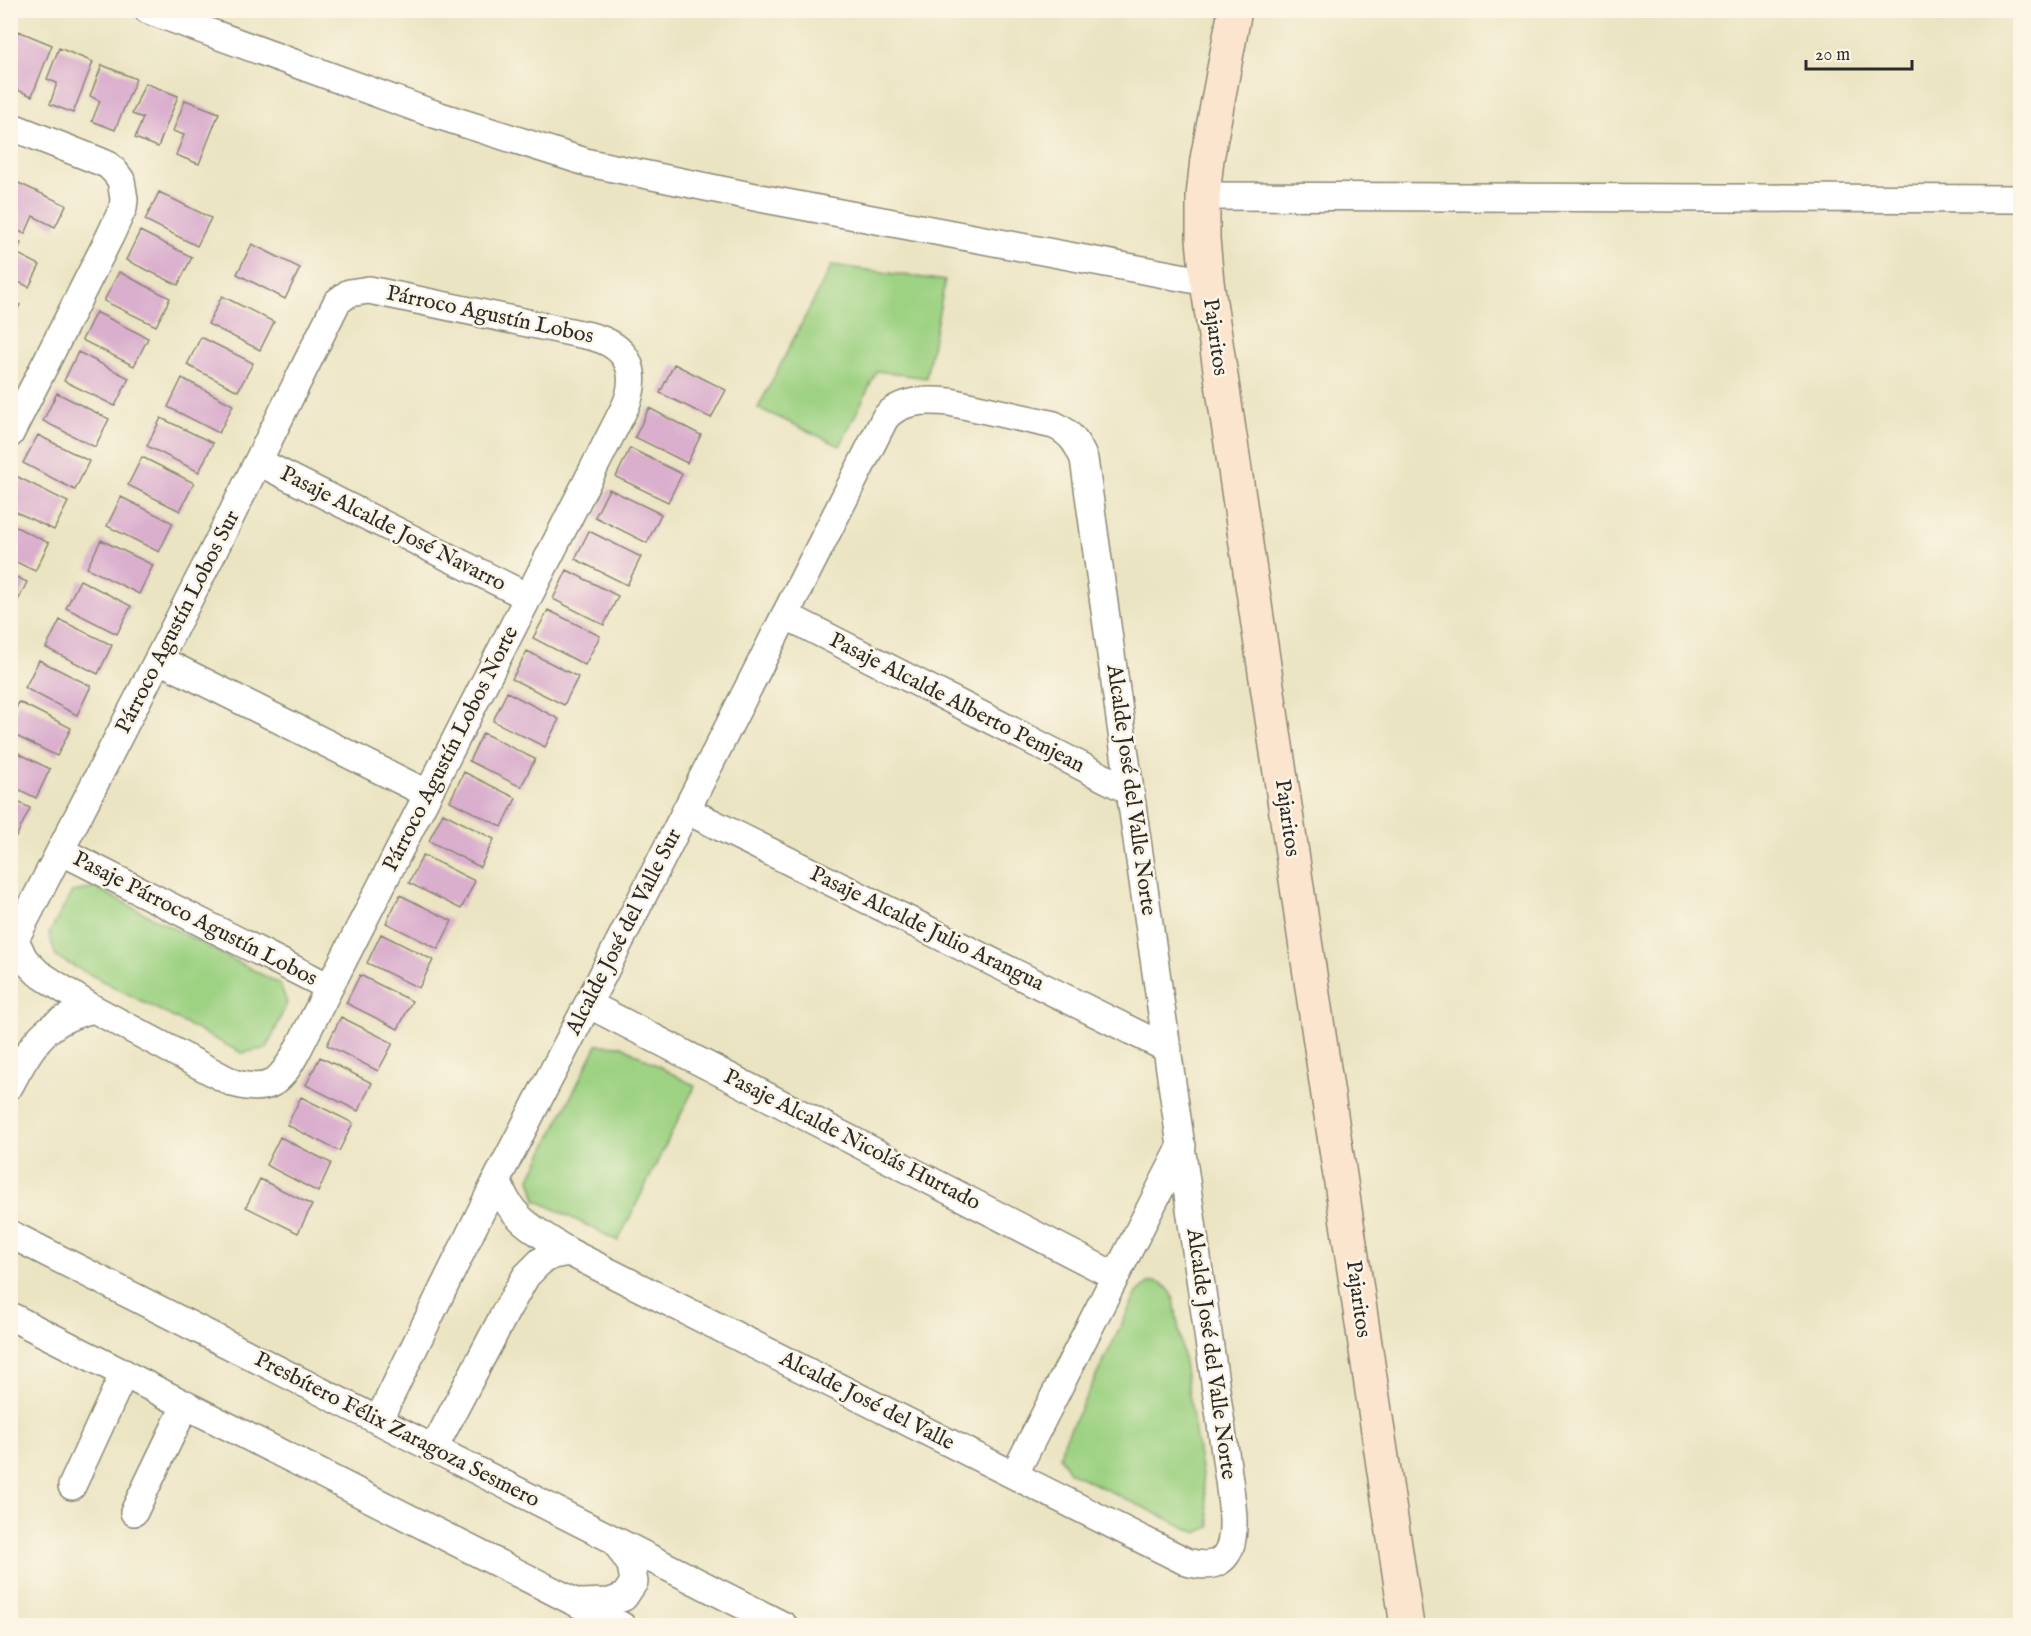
<svg xmlns="http://www.w3.org/2000/svg" width="2031" height="1636" font-family="'IM FELL English',serif">
<style>
.green{fill:#9ed283;stroke:#647e57;stroke-width:1.5}
.building{fill:#daafce}
.lines{fill:none;stroke-linecap:round;stroke-linejoin:round}
.street-casing{stroke:#8b8876;stroke-width:30}
.secondary-casing{stroke:#8b8876;stroke-width:36}
.street{stroke:#fff;stroke-width:27}
.secondary{stroke:#fbe5cf;stroke-width:33}
.labels{text-anchor:middle;dominant-baseline:central;stroke-width:5;stroke-linejoin:round;paint-order:stroke}
.street-label{font-size:22px;fill:#2b2b2b;stroke:#fcf5e5}
</style>
<rect width="100%" height="100%" fill="#fcf5e5"/>
<filter id="ink" filterUnits="userSpaceOnUse"><feTurbulence type="fractalNoise" baseFrequency=".0167" numOctaves="2"/><feDisplacementMap in="SourceGraphic" scale="12" xChannelSelector="R" yChannelSelector="G"/><feConvolveMatrix kernelMatrix="1 2 1 2 8 2 1 2 1" color-interpolation-filters="sRGB"/></filter>
<filter id="wash" filterUnits="userSpaceOnUse"><feTurbulence type="fractalNoise" baseFrequency=".008" numOctaves="4" result="noise"/><feDisplacementMap in="SourceGraphic" scale="24" xChannelSelector="R" yChannelSelector="G"/><feGaussianBlur stdDeviation="1.35" result="paint"/><feColorMatrix in="noise" values="0 0 0 0 0 0 0 0 0 0 0 0 0 0 0 0 0 1.4 0 .05"/><feComposite in="paint" operator="in"/></filter>
<g filter="url(#wash)">
<rect width="100%" height="100%" fill="#ebe4c2"/>
<path class="green" d="M832 265 945 281 926 378 877 371 840 446 758 408Z
M96 888 280 984 287 1003 267 1048 242 1053 56 957 49 934 72 892Z
M597 1045 622 1046 695 1086 618 1241 536 1200 530 1178Z
M1155 1282C1165 1284 1170 1289 1174 1299L1210 1527 1197 1533 1069 1472 1060 1457 1063 1444 1137 1293 1148 1283Z"/>
<g id="blocks">
<path class="building" d="M18 31 52 45 32 96 10 87V82L17 66 10 64V51Z
M59 48 93 62 73 113 50 104 57 83 47 79Z
M102 65 136 79 115 130 92 121 100 101 90 96Z
M145 83 178 96 158 147 135 138 143 118 132 114Z
M185 100 219 113 199 164 176 155 184 135 173 131Z
M10 179 66 205 55 227 33 216 25 234 10 227Z
M159 192 211 218 197 246 145 220Z
M140 231 192 257 178 285 126 260Z
M10 238 21 243 16 253 40 265 29 287 10 278Z
M252 244 300 268 285 299 237 274Z
M119 272 170 298 156 326 104 301Z
M222 296 274 322 260 350 208 324Z
M10 301 20 305 10 325Z
M96 312 148 338 134 366 82 340Z
M201 337 253 363 238 391 187 365Z
M78 352 129 378 115 406 64 381Z
M674 364 726 390 711 418 660 393Z
M182 378 233 405 219 433 168 407Z
M57 393 109 419 95 447 43 421Z
M649 408 701 435 687 463 635 437Z
M161 418 213 443 199 472 147 446Z
M38 435 89 461 75 490 23 463Z
M630 448 682 474 668 502 616 477Z
M142 457 194 483 180 511 128 485Z
M16 476 68 502 54 530 10 509V487Z
M609 489 661 514 647 543 595 517Z
M121 497 173 523 159 552 107 526Z
M10 524 49 543 35 571 10 559Z
M589 531 641 557 627 585 575 559Z
M101 540 153 565 139 594 87 568Z
M567 570 618 596 604 625 553 599Z
M10 574 27 582 13 611 10 609Z
M80 580 131 606 117 634 66 608Z
M548 610 600 636 585 665 533 638Z
M60 620 112 645 98 674 46 648Z
M527 651 578 677 564 705 512 679Z
M39 660 91 686 77 715 25 688Z
M507 692 559 719 545 747 493 721Z
M19 702 71 728 57 756 10 733V721Z
M483 733 535 759 521 787 469 761Z
M10 749 50 769 36 798 10 785Z
M464 772 516 798 502 827 450 801Z
M10 798 30 808 16 837 10 834Z
M443 813 494 839 480 867 429 841Z
M423 855 475 881 461 909 409 883Z
M400 895 452 921 438 949 386 923Z
M381 934 433 960 419 988 367 963Z
M360 975 412 1001 398 1029 346 1003Z
M341 1017 393 1043 378 1071 327 1045Z
M320 1057 372 1083 358 1111 306 1085Z
M301 1097 353 1123 339 1151 287 1125Z
M280 1137 331 1163 318 1192 266 1165Z
M260 1179 312 1205 298 1233 246 1207Z"/>
</g>
</g>
<g filter="url(#ink)">
<use href="#blocks" fill-opacity="0" stroke="#8b8876" stroke-width="1.5"/>
<g class="lines">
<g class="street-casing">
<path id="street" d="M148 10 434 114 589 163 765 199 1207 282
M10 126 99 161 108 165 115 172 121 180 124 199 123 208 110 236 10 434
M1203 196 2020 199
M259 462 528 597
M785 615 1130 791
M158 659 428 794
M686 810 1168 1049
M61 851 329 987
M10 949 213 552 337 302 349 293 369 290 590 336C627 345 640 370 626 405L296 1053C279 1084 268 1093 233 1083L94 1009 38 973 24 959 15 940
M588 1004 1115 1276
M10 1085C32 1043 47 1019 94 1009
M10 1234 784 1626
M10 1316 622 1626
M378 1421 497 1179 588 1004 885 418C901 399 928 400 950 402L1054 425C1071 433 1077 443 1084 459L1130 791 1229 1480C1233 1515 1246 1579 1187 1562L569 1252C536 1231 509 1219 497 1179
M434 1448 506 1311 526 1276 541 1261 553 1255 569 1252
M1014 1475 1182 1146
M72 1486 124 1373
M134 1512 186 1404
M579 1603 610 1602 624 1597 634 1582 631 1565 615 1541"/>
</g>
<g class="secondary-casing">
<path id="secondary" d="M1235 10 1207 159 1203 196V239L1207 282 1407 1626"/>
</g>
<use href="#street" class="street"/>
<use href="#secondary" class="secondary"/>
</g>
</g>
<g class="labels">
<g class="street-label">
<text transform="translate(490 315) rotate(12)">Párroco Agustín Lobos</text>
<text transform="translate(1215 337) rotate(82)">Pajaritos</text>
<text transform="translate(393 529) rotate(27)">Pasaje Alcalde José Navarro</text>
<text transform="translate(178 622) rotate(-63)">Párroco Agustín Lobos Sur</text>
<text transform="translate(957 703) rotate(27)">Pasaje Alcalde Alberto Pemjean</text>
<text transform="translate(451 749) rotate(-63)">Párroco Agustín Lobos Norte</text>
<text transform="translate(1131 790) rotate(82)">Alcalde José del Valle Norte</text>
<text transform="translate(1287 818) rotate(82)">Pajaritos</text>
<text transform="translate(195 919) rotate(27)">Pasaje Párroco Agustín Lobos</text>
<text transform="translate(927 929) rotate(26)">Pasaje Alcalde Julio Arangua</text>
<text transform="translate(624 932) rotate(-63)">Alcalde José del Valle Sur</text>
<text transform="translate(852 1140) rotate(27)">Pasaje Alcalde Nicolás Hurtado</text>
<text transform="translate(1358 1299) rotate(82)">Pajaritos</text>
<text transform="translate(1211 1354) rotate(82)">Alcalde José del Valle Norte</text>
<text transform="translate(867 1401) rotate(27)">Alcalde José del Valle</text>
<text transform="translate(397 1430) rotate(27)">Presbítero Félix Zaragoza Sesmero</text>
</g>
</g>
<rect width="2031" height="1636" fill="none" stroke="#fcf5e5" stroke-width="36"/>
<path d="M1806 60v9h106v-9" fill="none" stroke="#2b2b2b" stroke-width="3"/>
<text x="1815" y="60" font-size="18" fill="#2b2b2b" stroke="#fcf5e5" stroke-width="4.5" paint-order="stroke">20 m</text>
</svg>
